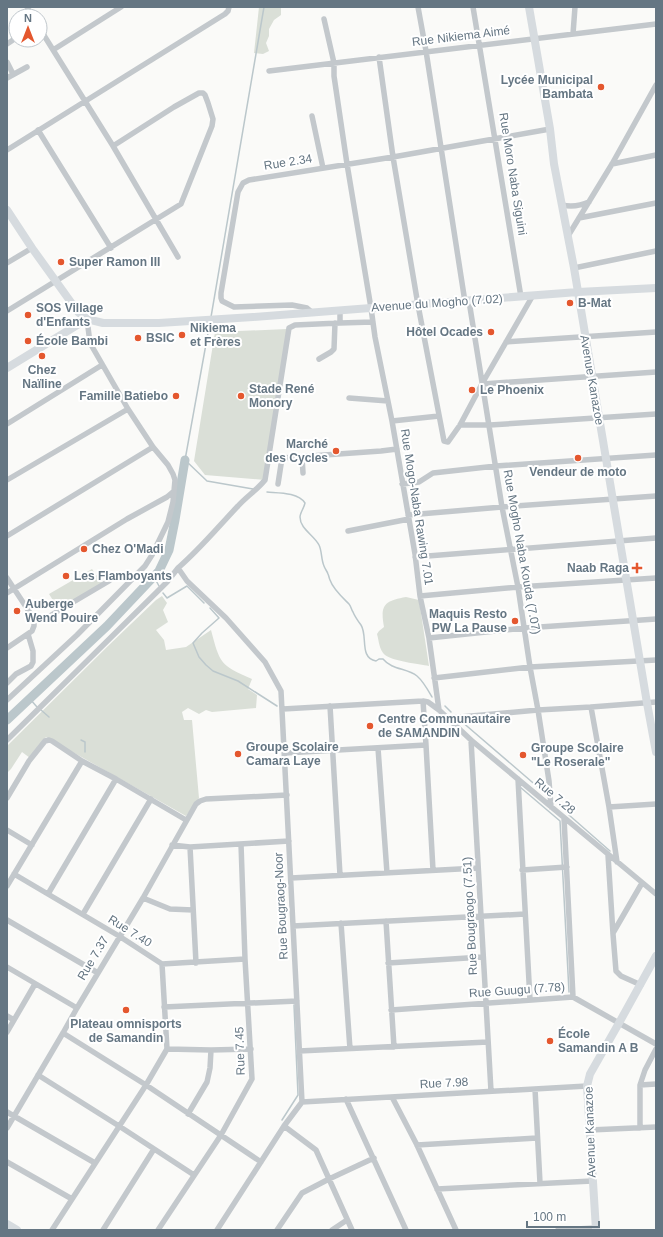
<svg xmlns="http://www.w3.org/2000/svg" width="663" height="1237" font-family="Helvetica,sans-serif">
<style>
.green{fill:#dadfd7}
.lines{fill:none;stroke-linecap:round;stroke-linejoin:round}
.stream{stroke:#bbc7cb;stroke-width:1.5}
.river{stroke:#bbc7cb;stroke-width:9}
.street{stroke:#c3c8cc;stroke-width:5.5}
.secondary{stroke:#d6dbdf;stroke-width:8}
.poi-dot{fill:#e4572e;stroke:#fff;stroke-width:1.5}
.labels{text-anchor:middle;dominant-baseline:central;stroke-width:4;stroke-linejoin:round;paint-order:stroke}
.street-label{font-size:12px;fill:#657683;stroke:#fff}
.poi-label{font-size:12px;font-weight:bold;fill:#657683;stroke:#fff;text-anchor:start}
</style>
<rect width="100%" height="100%" fill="#fafaf8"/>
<path class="green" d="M259 7H281V15L274 20 269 29V36L266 43 269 51 263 54 254 53Z
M287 329 265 480 205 475 194 461 215 332Z
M92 569 103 584 59 610 49 594Z
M162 596 167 603 163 610 168 622 156 630 164 640 166 650 186 647 211 630C220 664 220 665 252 679L248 689 257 695 256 708 212 712 206 710 199 714 188 708 182 712 184 720H192L199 798 186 816 46 737 30 758 22 752 11 769 7 773V746L108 646 156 600Z
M406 597 419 600 429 666C419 664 392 661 385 655 379 650 379 641 377 634L379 631 384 627C380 605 384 601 406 597Z"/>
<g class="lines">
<path class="stream" d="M211 317 264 7
M210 322 185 460 207 481 253 489
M267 492C278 493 298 492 305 503 304 508 300 513 300 517 300 529 314 535 319 545 322 551 321 559 324 566 325 569 327 571 328 574 329 576 329 578 330 580 333 589 342 597 349 604 351 606 351 609 353 612 355 617 358 621 361 625 368 636 359 658 376 661L379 659H383C392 670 407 668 417 676 423 681 428 690 432 697
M154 577 159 586
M163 593 167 598 187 586 204 603
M210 608 219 618 202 633 193 643 199 657 206 665 213 671 238 681 277 706
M30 699 37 707
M445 706 451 712
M41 710 49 717
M461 721 546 794
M81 740 85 742V752
M520 787 560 821 569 992
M569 815 610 851
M282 1120 298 1095 294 1005"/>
<path class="river" d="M7 720 107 626 159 571 169 550 175 520 185 460"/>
<path class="street" d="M27 7 32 16
M418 7 426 51 465 302
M473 7 521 297
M324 19 334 63V76L347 164 371 308 375 337 392 421 415 554 420 596 429 638 439 710
M40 29 113 146 178 257
M573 34 575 7
M7 44 16 38
M53 50 121 7
M379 57 393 157 418 305 444 441 448 442 460 425 483 382 532 297
M7 62 13 74
M269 71 656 24
M7 78 27 67
M312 116 323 168
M38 130 111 248
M7 150 225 14 228 11 229 7
M612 164 656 155
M562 205C572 207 580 206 589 202
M579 218 656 203
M568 236 612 164 656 85
M7 263 32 248
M574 268 656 251
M469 301 502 507 518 587 530 667 538 710 549 781 551 807
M7 311 181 204 212 126 213 119 208 103 205 95 203 93H199L174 107 113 146
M313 313 307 308 292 305 234 307 222 301 221 298V293L238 192 243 183 249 180 393 157 550 129
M340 323 373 322
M506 342 656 332
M319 359 331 352 334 349 335 323
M483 384 656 372
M349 398 388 401
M392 421 439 416
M7 424 102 365
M460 425H490L656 414
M270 456 282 458 381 451 397 449
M302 457 303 473
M7 480 128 409
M278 484 282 458
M402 484 419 482 433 473 496 466 656 455
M408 515 502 507 656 496
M348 531 409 519
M7 536 153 447
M415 557 656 538
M7 578 34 619
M7 593 127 519 167 497 174 491
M420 596 518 587 656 578
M429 638 525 628 656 619
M7 648 32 631 34 626V619H42L48 617 109 581
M434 678 530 667 656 660
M7 683 16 674 31 666 33 662V651L28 634
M7 700 77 635 145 566 152 555 168 522 173 502 175 480 173 474 168 465 153 447 128 409 90 343 87 319
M423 701 426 745 433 870
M330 706 340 875
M591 707 609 807 617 862
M283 709 423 701 428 702 439 710 471 740 656 894
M449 718 538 710 591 707 656 702
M7 740 167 582 178 568
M471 740 491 1091
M378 748 387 873
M285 753 426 745
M518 779 530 1000
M7 798 29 761 45 741 49 740 52 741 82 761 116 779 186 820
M609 807 656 804
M564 818 573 997
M7 830 32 845
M172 845 190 847 289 841
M190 847 196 963
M608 855 613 934 616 971 621 976 641 985
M522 870 567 867
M14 874 119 936 162 964 245 959
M291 878 478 868
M7 886 82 761
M48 894 116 779
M143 898 170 909 193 910
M83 914 151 799
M7 920 98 973
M386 921 394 1047
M341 923 350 1049
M293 926 525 914
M613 933 642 883
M388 963 483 957
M7 967 77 1008
M164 1007 297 1001
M391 1010 573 997 656 1044
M7 1016 14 1020
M7 1032 35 984
M63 1033 146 1085 261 1162
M167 1049 211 1050 251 1049
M299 1051 488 1042
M38 1075 119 1126 194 1175
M640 1085 656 1084
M535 1089 540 1183
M392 1097 417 1145 456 1230
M346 1099 406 1230
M302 1102 281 691 265 662 226 618 187 581 178 568C200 549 218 527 238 506 247 496 257 490 265 480L289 328 295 325 340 323V311
M302 1102 587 1086
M7 1112 95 1163
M188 1114 207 1082 210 1068 211 1050
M284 1126 316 1150 352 1230
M7 1128 63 1033 77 1008 143 898 196 804 200 801 206 799 287 795
M640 1128V1085L645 1070 656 1049
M590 1130 656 1127
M417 1145 537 1138
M7 1162 72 1199
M437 1189 592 1181
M52 1230 146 1085 167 1049 162 964
M103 1230 154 1149
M158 1230 221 1135 252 1079 245 959 241 844
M217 1230 284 1126 302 1102
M277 1230 302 1193 329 1179 374 1158
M332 1230 347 1220
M558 1230 595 1228"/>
<path class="secondary" d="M529 7 550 129 554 164 574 268 647 703 656 752
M7 210 32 248 78 312 87 319 103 323H159L253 317 578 292 656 288
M7 368 87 319
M7 1224 17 1230
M596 1230 587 1086 590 1074 619 1023 656 956"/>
</g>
<g class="poi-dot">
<circle cx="601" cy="87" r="4"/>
<circle cx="61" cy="262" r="4"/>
<circle cx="570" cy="303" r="4"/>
<circle cx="28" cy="315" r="4"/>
<circle cx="491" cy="332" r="4"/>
<circle cx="182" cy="335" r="4"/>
<circle cx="138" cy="338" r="4"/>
<circle cx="28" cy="341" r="4"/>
<circle cx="42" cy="356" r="4"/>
<circle cx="472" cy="390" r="4"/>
<circle cx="176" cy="396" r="4"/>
<circle cx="241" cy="396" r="4"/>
<circle cx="336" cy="451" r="4"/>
<circle cx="578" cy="458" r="4"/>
<circle cx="84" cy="549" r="4"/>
<path d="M635 562h4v4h4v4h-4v4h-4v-4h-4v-4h4z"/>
<circle cx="66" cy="576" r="4"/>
<circle cx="17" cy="611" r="4"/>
<circle cx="515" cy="621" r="4"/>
<circle cx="370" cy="726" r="4"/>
<circle cx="238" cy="754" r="4"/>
<circle cx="523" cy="755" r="4"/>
<circle cx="126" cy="1010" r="4"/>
<circle cx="550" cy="1041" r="4"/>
</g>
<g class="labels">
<g class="street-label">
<text transform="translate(461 36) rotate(-7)">Rue Nikiema Aimé</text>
<text transform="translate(288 162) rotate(-9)">Rue 2.34</text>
<text transform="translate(513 174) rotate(81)">Rue Moro Naba Siguini</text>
<text transform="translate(437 303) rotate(-4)">Avenue du Mogho (7.02)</text>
<text transform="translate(592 380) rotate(80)">Avenue Kanazoe</text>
<text transform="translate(417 507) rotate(81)">Rue Mogo-Naba Rawing 7.01</text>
<text transform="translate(522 552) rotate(80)">Rue Mogho Naba Kouda (7.07)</text>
<text transform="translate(555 796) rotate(40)">Rue 7.28</text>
<text transform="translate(281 906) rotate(-93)">Rue Bougraog-Noor</text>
<text transform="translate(470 916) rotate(-93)">Rue Bougraogo (7.51)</text>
<text transform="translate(130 931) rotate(32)">Rue 7.40</text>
<text transform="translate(93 958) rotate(-59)">Rue 7.37</text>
<text transform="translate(517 990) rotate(-4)">Rue Guugu (7.78)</text>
<text transform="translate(240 1051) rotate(-92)">Rue 7.45</text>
<text transform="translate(444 1083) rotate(-3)">Rue 7.98</text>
<text transform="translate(590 1132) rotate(-92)">Avenue Kanazoe</text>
</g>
<g class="poi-label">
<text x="593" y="80" text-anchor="end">Lycée Municipal<tspan x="593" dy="14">Bambata</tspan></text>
<text x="69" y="262">Super Ramon III</text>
<text x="578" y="303">B-Mat</text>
<text x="36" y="308">SOS Village<tspan x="36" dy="14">d'Enfants</tspan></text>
<text x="190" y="328">Nikiema<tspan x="190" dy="14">et Frères</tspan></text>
<text x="483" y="332" text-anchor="end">Hôtel Ocades</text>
<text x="146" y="338">BSIC</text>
<text x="36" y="341">École Bambi</text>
<text x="42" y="370" text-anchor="middle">Chez<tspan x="42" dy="14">Naïline</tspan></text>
<text x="249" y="389">Stade René<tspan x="249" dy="14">Monory</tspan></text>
<text x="480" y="390">Le Phoenix</text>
<text x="168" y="396" text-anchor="end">Famille Batiebo</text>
<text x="328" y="444" text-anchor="end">Marché<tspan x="328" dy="14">des Cycles</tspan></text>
<text x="578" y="472" text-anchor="middle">Vendeur de moto</text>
<text x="92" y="549">Chez O'Madi</text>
<text x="629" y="568" text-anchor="end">Naab Raga</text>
<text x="74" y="576">Les Flamboyants</text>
<text x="25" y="604">Auberge<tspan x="25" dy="14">Wend Pouire</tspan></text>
<text x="507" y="614" text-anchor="end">Maquis Resto<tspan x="507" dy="14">PW La Pause</tspan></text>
<text x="378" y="719">Centre Communautaire<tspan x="378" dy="14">de SAMANDIN</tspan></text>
<text x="246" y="747">Groupe Scolaire<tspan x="246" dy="14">Camara Laye</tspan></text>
<text x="531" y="748">Groupe Scolaire<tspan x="531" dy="14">"Le Roserale"</tspan></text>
<text x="126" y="1024" text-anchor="middle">Plateau omnisports<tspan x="126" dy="14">de Samandin</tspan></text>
<text x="558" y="1034">École<tspan x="558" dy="14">Samandin A B</tspan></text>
</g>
</g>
<rect width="663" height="1237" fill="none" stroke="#657683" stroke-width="16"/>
<g transform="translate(28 28)"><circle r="19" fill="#ffffff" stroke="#c1c8cd"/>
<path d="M0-3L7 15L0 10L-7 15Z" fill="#e4572e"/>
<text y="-6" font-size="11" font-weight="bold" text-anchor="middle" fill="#657683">N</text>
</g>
<path d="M527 1221v6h72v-6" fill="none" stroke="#657683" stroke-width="2"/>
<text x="533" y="1221" font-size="12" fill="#657683" stroke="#ffffff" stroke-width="3" paint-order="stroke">100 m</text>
</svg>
